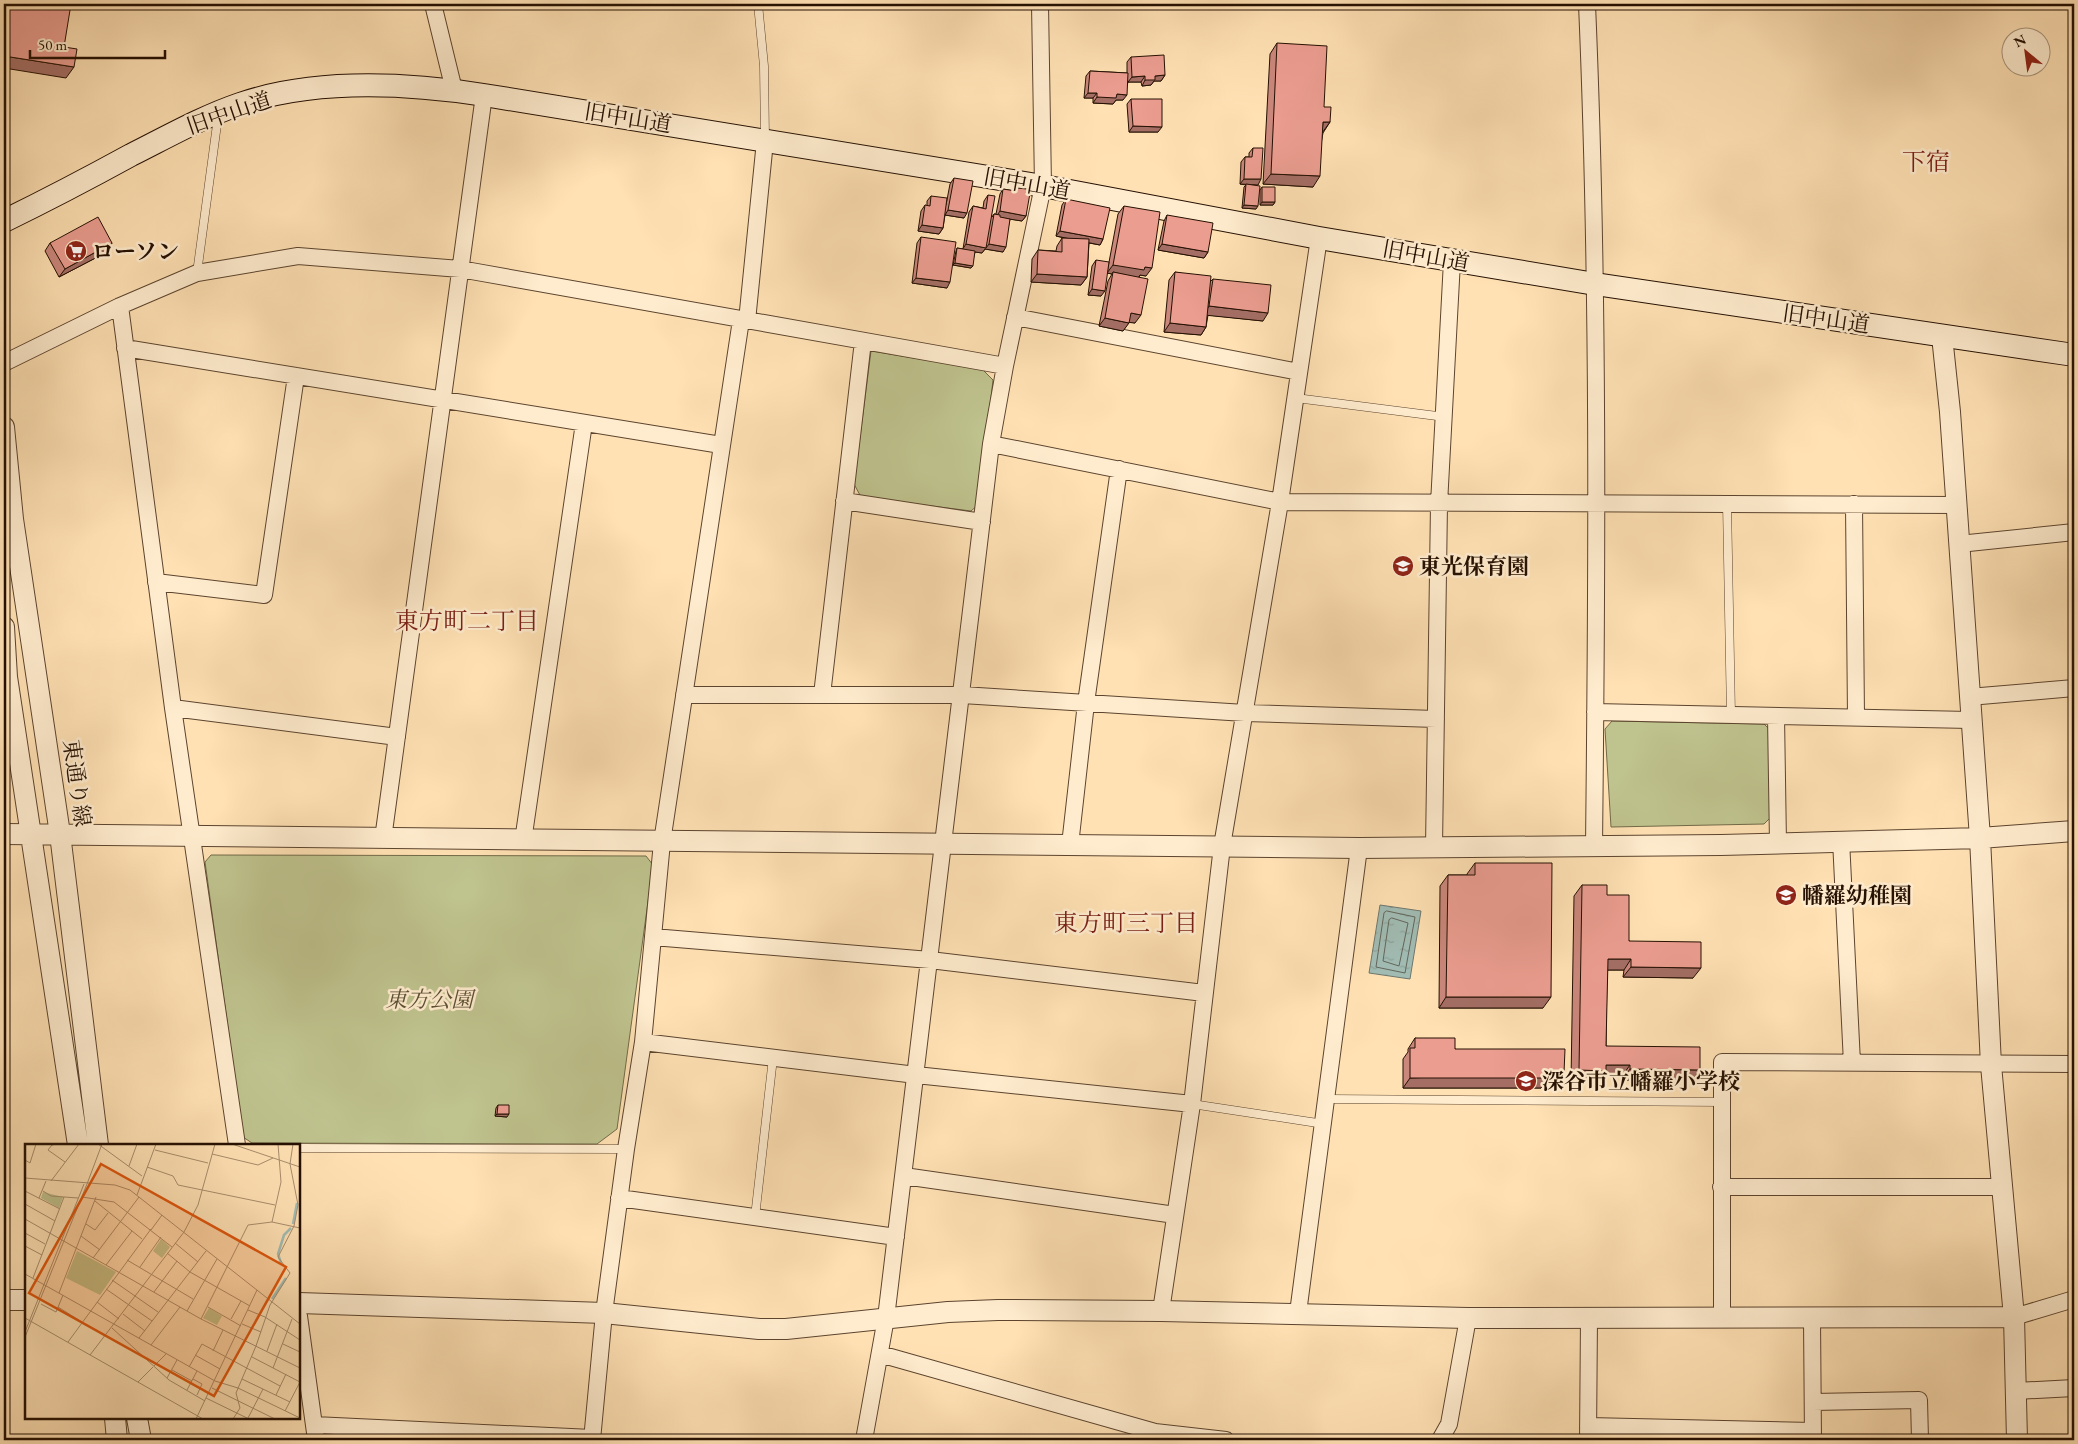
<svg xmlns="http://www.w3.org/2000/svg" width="2078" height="1444" font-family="'EB Garamond','Noto Serif JP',serif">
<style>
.park{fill:#bfc38e;stroke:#726a48}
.water{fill:url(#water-ripples);stroke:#6f776d}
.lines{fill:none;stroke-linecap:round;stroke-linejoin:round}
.shore{stroke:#63665b;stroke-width:1}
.service-casing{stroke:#5c442e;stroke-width:9}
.minor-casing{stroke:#5c442e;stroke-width:18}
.tertiary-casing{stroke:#5c442e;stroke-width:22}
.secondary-casing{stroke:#251002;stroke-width:24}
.service{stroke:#ffecce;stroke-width:8}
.minor{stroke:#ffecce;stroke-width:16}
.tertiary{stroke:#ffecce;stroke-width:20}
.secondary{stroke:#ffecce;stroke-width:22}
.wall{fill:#ca877c;stroke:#251002}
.shaded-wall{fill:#a46e65;stroke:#251002}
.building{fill:#eb9d90;stroke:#251002}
.labels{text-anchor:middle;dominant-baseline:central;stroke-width:5;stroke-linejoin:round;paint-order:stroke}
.street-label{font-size:22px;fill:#251002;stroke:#ffecce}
.poi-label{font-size:22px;font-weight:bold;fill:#251002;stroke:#ffecce;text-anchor:start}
.park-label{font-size:22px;font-style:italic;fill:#5b4f33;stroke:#ffecce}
.neighbourhood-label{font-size:24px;fill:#7a1f14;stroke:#ffecce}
.inset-river{fill:none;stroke:#a1bcb4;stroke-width:2.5}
.inset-road{fill:none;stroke:#a88d6d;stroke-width:1}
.view{fill:#de550c;fill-opacity:0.15;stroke:#de550c;stroke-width:2.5}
.inset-edge{fill:none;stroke:#251002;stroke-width:2.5}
</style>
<defs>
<pattern id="water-ripples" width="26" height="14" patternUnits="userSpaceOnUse" patternTransform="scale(1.25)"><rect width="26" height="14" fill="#a1bcb4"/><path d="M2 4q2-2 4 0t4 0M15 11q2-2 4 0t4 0" fill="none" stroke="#8aa199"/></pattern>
</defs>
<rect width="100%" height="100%" fill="#ffe1b4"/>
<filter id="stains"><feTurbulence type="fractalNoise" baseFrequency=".004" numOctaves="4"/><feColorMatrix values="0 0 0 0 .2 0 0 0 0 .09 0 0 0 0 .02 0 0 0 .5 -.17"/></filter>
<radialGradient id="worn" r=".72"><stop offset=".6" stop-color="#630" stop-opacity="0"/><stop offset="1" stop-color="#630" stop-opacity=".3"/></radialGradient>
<path class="park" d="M871 351 982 369 993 380 979 504 971 511 861 497 854 484Z
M1612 721 1764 724 1770 730 1771 817 1764 824 1611 827 1605 729Z
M211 855 646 856 653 865 617 1129 597 1144 252 1143 243 1137 205 862Z"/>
<path class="water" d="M1380 905 1421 911 1410 979 1369 973Z"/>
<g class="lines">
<path class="shore" d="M1387 911 1415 917 1405 973 1376 967 1384 913Z
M1392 918 1408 923 1399 966 1383 961 1389 920Z"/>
<g class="service-casing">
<path id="service" d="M758 4 764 66 765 139
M197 273 218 117
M1296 398 1445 417
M1727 504 1731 715
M1327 1099 1721 1102
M1192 1104 1324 1124
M299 1148 626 1149
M755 1217 773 1058"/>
</g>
<g class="minor-casing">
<path id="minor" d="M433 4 454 90
M1587 4C1599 285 1597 566 1594 847
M120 306 173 708 237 1145
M1015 317 1299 372
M747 321 765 141
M125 348 721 445
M4 363 120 306 197 273 298 256 460 269 1005 366
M991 444 1280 502 1957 505
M844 501 982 522
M1854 504 1856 717
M1959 544 2074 532
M156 582 264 595 296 376
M684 695H962L1245 713 1436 719
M822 695 863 341
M1969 697 2074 688
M173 708 397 737
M1595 712 1970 720
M1776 716 1778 843
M383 839 484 95
M1841 840 1852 1063
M523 841 584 423
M1070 845 1086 703 1119 469
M1434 847 1439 504 1452 261
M653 937 930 960 1204 993
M643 1042 916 1075 1192 1104
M904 1176 1175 1215
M1721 1187H2002
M619 1198 896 1237
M1161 1311 1192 1104 1222 846 1280 502 1319 238
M1298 1313 1359 848
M299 1316 316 1440
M1722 1317V1062L2074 1064
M2014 1317 2074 1299
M1812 1319 1813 1440
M880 1354 1155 1432 1226 1440
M2016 1391 2074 1388
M1813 1402 1919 1400 1920 1440
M314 1425 592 1438
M1588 1426 1813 1431
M592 1440 604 1313 626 1149 643 1042 662 842 741 320
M864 1440 886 1318 991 444 1005 366 1043 186 1040 4
M1440 1440 1449 1424 1468 1318
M1588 1440 1589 1318"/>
</g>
<g class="tertiary-casing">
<path id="tertiary" d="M1942 336 1950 412 1980 838 1991 1065 2014 1317 2017 1440
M4 427 13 519 60 834 98 1145
M4 627 7 677 78 1145
M4 834 1359 848 1721 845 1980 838 2074 831
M4 1300H26
M299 1303 604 1313 759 1329H786L948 1312 998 1310 1161 1311 1468 1318 2014 1317
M115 1418 117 1440
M137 1418 141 1440"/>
</g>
<g class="secondary-casing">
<path id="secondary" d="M4 221C47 200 89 178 131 155 167 137 202 117 240 104 316 78 406 83 484 95L1043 186 1319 238 1595 284 2074 355"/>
</g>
<use href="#service" class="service"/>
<use href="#minor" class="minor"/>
<use href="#tertiary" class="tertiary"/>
<use href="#secondary" class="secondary"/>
</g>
<path class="wall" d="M1277 43 1324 107 1330 122 1323 133 1313 187 1263 184 1270 54Z
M1131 57 1165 75 1161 81H1154L1151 85 1142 86 1141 82H1128L1123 100H1116L1113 104 1093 103V98H1084L1086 76 1090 71 1127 73V62Z
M1131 99 1158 132H1129L1127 104Z
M1253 148 1258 185H1250L1256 209 1242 208 1244 187 1246 185 1240 184 1241 162 1245 157H1249V153Z
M954 178 964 218 945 215 943 228 939 234 918 231 921 211 925 205 927 206V201L931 196 946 205 950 184Z
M1262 187 1275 202 1273 205H1260V190Z
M1017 188 1026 193V216L1022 221 1010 219 1003 252 985 249 982 253 975 252 971 268 953 265 956 251 957 248 963 249 969 212 973 206 983 208 984 201 988 195 992 217 994 214H996L1000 194 1003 189 1014 191Z
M1066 199 1103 239 1100 245 1089 243 1087 277 1081 285 1031 282 1032 259 1038 250 1056 251 1057 246 1062 238H1064L1056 236 1062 205Z
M1124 206 1146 276 1140 275 1139 277 1135 323 1129 322 1123 331 1099 326 1108 281 1112 274 1107 273 1118 214Z
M1167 215 1208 252 1204 258 1158 250 1164 221Z
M921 237 947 288 912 283 917 243Z
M50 243H112L107 252 59 277 45 251Z
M1096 260 1101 296 1088 295 1092 266Z
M1175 272 1211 281 1213 279 1263 321 1208 315 1206 327 1201 335 1164 332 1169 280Z
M1475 863 1543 1008H1439L1440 886 1448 875H1467V874Z
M1582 885 1607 895 1629 941 1693 978 1623 977 1624 970H1607L1606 1046 1700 1070 1692 1080H1622V1076H1602L1598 1082 1571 1081 1574 896Z
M1415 1038 1455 1049 1557 1083H1545L1541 1088H1403V1059L1408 1052V1049Z
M498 1105 507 1117 495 1116 496 1108Z"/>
<path class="shaded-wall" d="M4 56 74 67 66 78 4 68Z
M1165 75 1161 81H1154L1151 85 1142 86 1145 80 1155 76Z
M1145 76 1141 82H1128L1132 77Z
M1088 93H1097L1093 98H1084Z
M1117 94 1127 95 1123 100H1116L1113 104 1093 103 1097 97Z
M1323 122H1330L1322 133Z
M1133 126 1162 127 1158 132H1129Z
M1271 174 1320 176 1313 187 1263 184Z
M1244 179H1261L1258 185 1240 184Z
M1262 202H1275L1273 205H1260Z
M1244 205 1258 206 1256 209 1242 208Z
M948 210 967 213 964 218 945 215Z
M1000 211 1026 216 1022 221 996 217Z
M922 225 943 228 939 234 918 231Z
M1060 231 1103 239 1100 245 1056 236Z
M112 243 107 252 59 277 65 269Z
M966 244 986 248 989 244 1006 247 1003 252 985 249 982 253 962 250Z
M1162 244 1208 252 1204 258 1158 250Z
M955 263 973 266 971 268 953 265Z
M1113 265 1145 267 1152 268 1146 276 1140 275 1138 278 1113 272 1112 274 1107 273Z
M1037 274 1087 277 1081 285 1031 282Z
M916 278 950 282 947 288 912 283Z
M1092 289 1105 291 1101 296 1088 295Z
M1209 306 1268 313 1263 321 1204 315Z
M1131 313 1141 315 1135 323 1125 322Z
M1105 318 1129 323 1123 331 1099 326Z
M1170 323 1206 327 1201 335 1164 332Z
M1608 959H1631L1624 970H1600Z
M1631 967 1701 968 1693 978 1623 977Z
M1446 997H1551L1543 1008H1439Z
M1606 1065H1630L1622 1076H1602L1598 1082 1571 1081 1579 1070Z
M1630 1069 1700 1070 1692 1080H1622Z
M1549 1072 1564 1073 1557 1083H1545L1541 1088H1403L1410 1078Z
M497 1114H509L507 1117 495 1116Z"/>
<path class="building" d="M5 4H71L64 47 77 49 74 67 4 56V14Z
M1277 43 1327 46 1324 107H1331L1330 122H1323L1320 176 1271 174Z
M1164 55 1165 75 1155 76V80H1145V76L1132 77 1131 57Z
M1090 71 1128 73 1127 95 1117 94 1116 98 1097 97V93H1088Z
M1131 99H1162V127L1133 126Z
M1253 148H1263L1261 179H1244L1245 157H1252Z
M954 178 973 181 967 213 948 210Z
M1246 184 1260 186 1258 206 1244 205Z
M1262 187H1275V202H1262Z
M1017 188 1027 189 1026 193H1030L1026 216 1000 211 1003 189 1016 191Z
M988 195 995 196 986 248 966 244 973 206 986 209Z
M931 196 947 198 943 228 922 225 925 205 930 206Z
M1066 199 1110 208 1103 239 1060 231Z
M1124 206 1160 212 1152 268 1145 267 1144 270 1113 265Z
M994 214 1000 215V217L1010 219 1006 247 989 244Z
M1167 215 1213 223 1208 252 1162 244Z
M98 217 112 243 65 269 50 243Z
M921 237 956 242 950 282 916 278Z
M1062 238 1089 239 1087 277 1037 274 1038 250 1062 252Z
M957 248 975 251 973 266 955 263Z
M1096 260 1109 262 1105 291 1092 289Z
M1113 272 1148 279 1141 315 1131 313 1129 323 1105 318Z
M1175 272 1211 276 1206 327 1170 323Z
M1213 279 1271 285 1268 313 1209 306Z
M1475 863H1552L1551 997H1446L1448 875H1475Z
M1582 885H1607V895H1629V941L1701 942V968L1631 967V959H1608L1606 1046 1700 1047V1070L1630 1069V1065H1606V1071L1579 1070Z
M1415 1038H1455V1049H1565L1564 1073 1549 1072V1078H1410V1048H1415Z
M498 1105H509V1114H497Z"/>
<defs>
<g id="supermarket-disc" transform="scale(1.125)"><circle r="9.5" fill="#8f2418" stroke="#ffecce"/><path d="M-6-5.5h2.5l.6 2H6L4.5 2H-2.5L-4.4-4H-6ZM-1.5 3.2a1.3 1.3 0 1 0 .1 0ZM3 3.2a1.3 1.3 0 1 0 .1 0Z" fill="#fff"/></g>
<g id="school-disc" transform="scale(1.125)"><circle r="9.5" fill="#8f2418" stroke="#ffecce"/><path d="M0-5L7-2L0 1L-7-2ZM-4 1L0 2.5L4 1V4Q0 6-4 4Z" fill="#fff"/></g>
</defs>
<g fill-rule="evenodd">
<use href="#supermarket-disc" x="76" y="251"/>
<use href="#school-disc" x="1403" y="566"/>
<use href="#school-disc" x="1786" y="895"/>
<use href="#school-disc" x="1526" y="1081"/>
</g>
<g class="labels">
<g class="street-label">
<text transform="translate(229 113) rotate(-19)">旧中山道</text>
<text transform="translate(628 118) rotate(9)">旧中山道</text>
<text transform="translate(1027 184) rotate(10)">旧中山道</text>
<text transform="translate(1426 256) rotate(10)">旧中山道</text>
<text transform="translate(1826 319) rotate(8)">旧中山道</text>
<text transform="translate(77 783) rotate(82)">東通り線</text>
</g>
<g class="poi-label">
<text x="92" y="251">ローソン</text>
<text x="1419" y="566">東光保育園</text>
<text x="1802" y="895">幡羅幼稚園</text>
<text x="1542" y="1081">深谷市立幡羅小学校</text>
</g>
<g class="park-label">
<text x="429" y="999">東方公園</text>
</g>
<g class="neighbourhood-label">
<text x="1926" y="161">下宿</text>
<text x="467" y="620">東方町二丁目</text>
<text x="1126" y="922">東方町三丁目</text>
</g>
</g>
<g transform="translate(25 1144)">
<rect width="275" height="275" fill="#ffe1b4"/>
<path d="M18 48 38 53 34 64 16 54ZM136 95 145 103 137 114 128 107ZM52 107 91 128 75 151 41 134ZM184 164 197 172 192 181 178 174Z" fill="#bfc38e"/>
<path class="inset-river" d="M268 80 272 59M256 119 253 110 259 91 266 84M247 155 261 134"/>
<path class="inset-road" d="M32 0 27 1 23 6 40 18M73 0 117 32M207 0 275 23M130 6 183 19M187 10 233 21 248 14M0 16 5 19 11 0M104 22 112 0M122 23 148 32 153 41 250 61M0 34 90 41 105 46 275 180M26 37 54 0M62 40 77 0M0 47 35 65M18 47 26 52 53 54M112 51 131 0M57 53 89 58 147 103M14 54 21 37M70 57 117 95M0 60 30 77M0 75 176 175 275 224M247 78 256 38 253 0M61 80 70 86 83 69M126 86 137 71M0 89 20 100M56 92 75 106M150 99 173 118M0 102 17 111M142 109 165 128 225 162M68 114 114 53M102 116 168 155M81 121 107 87M115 123 136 93M0 130 190 237 213 244 275 274M8 134 39 53M87 136 133 168M81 145 127 177M129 148 152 117M34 149 71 53M72 158 94 175M16 160 31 168 38 151M33 163 57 178M183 163 216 182M223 166 240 173 275 196M162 167 192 115M98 170 120 187M0 174 178 275M176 175 223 81 247 78 275 84M206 175 216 157M217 180 236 188M87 184 144 236 180 257M0 188 59 40M0 193 62 40M114 194 181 107M43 198 126 85M258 200 275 208M126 201 155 163M188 207 198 186M242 207 252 180M65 211 159 88 173 61 190 0M170 211 195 225M227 213 275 238M129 222 141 210M164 223 177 200 255 242M248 224 267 175M147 226 167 237M142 234 152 216M168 235 177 240 172 251M217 235 265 258M113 238 128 223M187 244 250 275M162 246 172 227M251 251 261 230M181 254 224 275M260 267 275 238M223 274 238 245M171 275 232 146M208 275 215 264 211 249 231 202 245 161 265 129 253 113 269 82 273 61 265 20 268 0"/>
<path class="view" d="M76 20 261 123 189 252 4 149Z"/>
<rect width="275" height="275" class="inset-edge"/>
</g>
<rect width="2078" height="1444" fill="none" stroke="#ffe1b4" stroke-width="20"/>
<rect x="5" y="5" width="2068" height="1434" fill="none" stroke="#251002" stroke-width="2.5"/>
<rect x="10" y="10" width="2058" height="1424" fill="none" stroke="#251002"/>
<g transform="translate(2026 52) rotate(331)"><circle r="24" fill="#ffecce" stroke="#a8947c"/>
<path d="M0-4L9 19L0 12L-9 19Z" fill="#8f2418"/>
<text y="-8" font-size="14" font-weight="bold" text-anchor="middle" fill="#251002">N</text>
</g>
<path d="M30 50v8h135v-8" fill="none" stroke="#251002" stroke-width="2.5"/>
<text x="38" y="50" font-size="15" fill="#251002" stroke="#ffecce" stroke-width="4" paint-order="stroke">50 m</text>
<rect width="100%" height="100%" filter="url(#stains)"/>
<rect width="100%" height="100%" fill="url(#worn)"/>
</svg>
